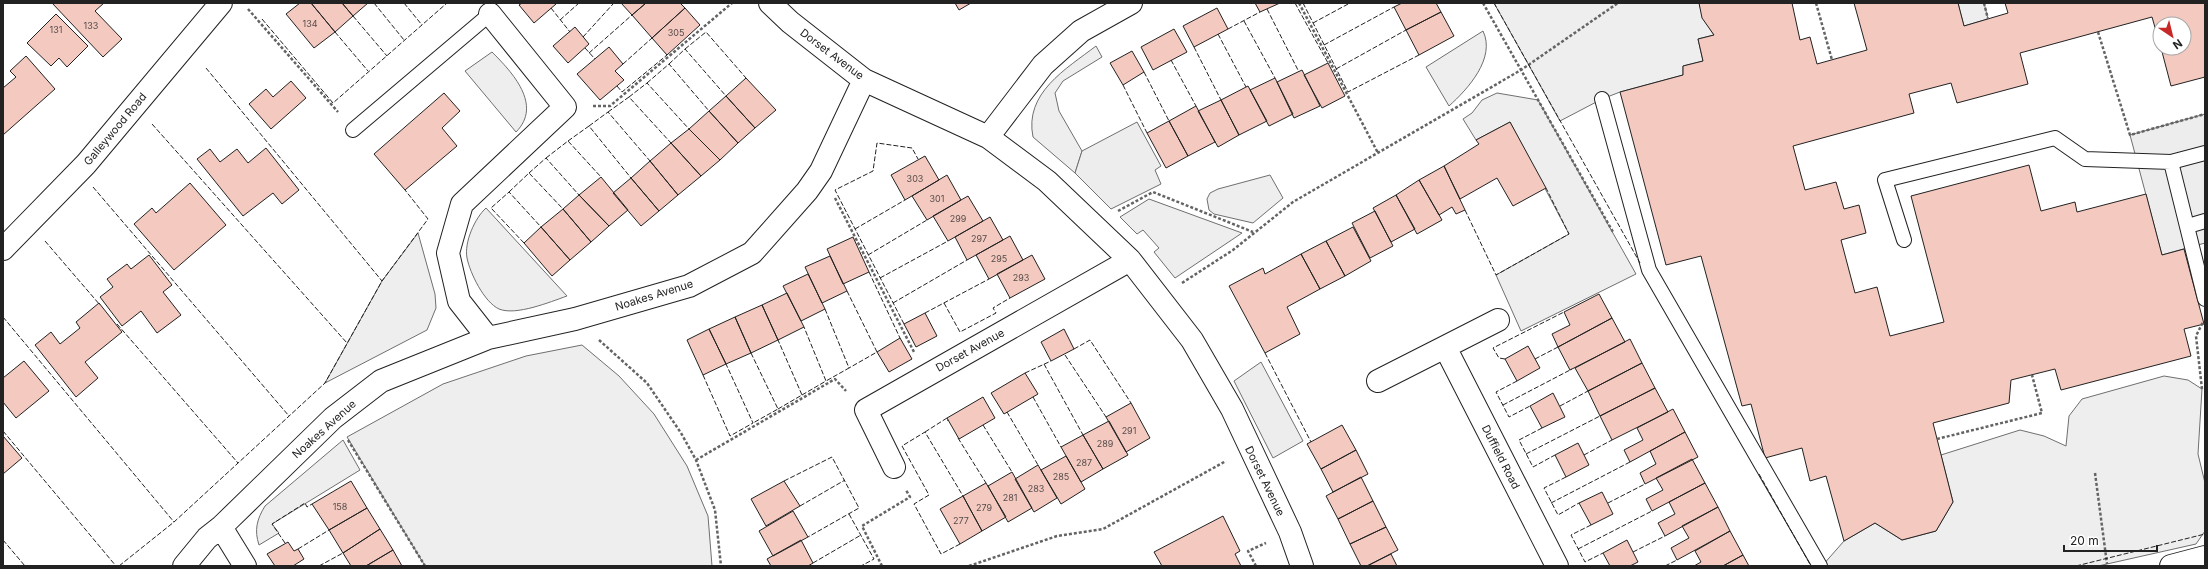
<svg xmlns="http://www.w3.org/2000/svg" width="2208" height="569" font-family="Inter,sans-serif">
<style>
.green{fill:#eee;stroke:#6f6f6f}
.parking{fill:#ededed;stroke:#6f6f6f}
.building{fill:#f3c9c0;stroke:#222}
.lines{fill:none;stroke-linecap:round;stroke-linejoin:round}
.lane-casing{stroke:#222;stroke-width:16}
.street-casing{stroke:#222;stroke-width:24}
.secondary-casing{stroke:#222;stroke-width:24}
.path{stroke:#646464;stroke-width:2.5;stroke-dasharray:3 2;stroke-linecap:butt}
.lane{stroke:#fff;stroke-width:14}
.street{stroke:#fff;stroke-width:22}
.secondary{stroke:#fff;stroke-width:22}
.fence{stroke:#222;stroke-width:1;stroke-dasharray:5 2;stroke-linecap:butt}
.labels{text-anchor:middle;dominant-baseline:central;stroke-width:3;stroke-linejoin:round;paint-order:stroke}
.number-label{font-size:9px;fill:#564c4a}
.street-label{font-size:11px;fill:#222;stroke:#fff}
</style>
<rect width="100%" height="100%" fill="#fff"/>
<path class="green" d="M1494 3H1699L1703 18 1714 35 1698 39 1703 61 1683 66V75L1620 92 1602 99 1560 121Z
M1958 3H1984L1988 19 1964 26Z
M1483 31C1496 58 1468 89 1449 106L1426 67Z
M1096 46 1102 57 1063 81 1055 93 1059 111 1082 151 1075 173 1033 137C1024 93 1066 69 1096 46Z
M492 52C512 72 543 105 516 132L465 71Z
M1497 93 1538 100 1636 274 1521 331 1496 275 1569 234 1510 122 1476 140 1463 119 1472 113 1482 100Z
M1270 175 1283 198 1253 223 1214 214 1209 210 1207 199 1210 193 1218 189Z
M1149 199 1242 233 1175 278 1154 252 1159 248 1143 230 1137 234 1120 217Z
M486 208 567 296C550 302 516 316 499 309 484 302 470 273 467 258 464 242 475 218 486 208Z
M418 233 435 294 436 308 427 330 325 383 382 281Z
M582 345 619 376 654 414 687 466 708 516 712 566H425L347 437 443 384 526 356Z
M2164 376 2188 380 2202 389 2198 454 2205 483V531L2196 544 2098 566H1822L1844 541 1875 523 1902 540 1936 531 1953 502 1941 455 2020 430 2044 436 2066 446 2069 416 2082 399Z
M343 440 360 470 272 524 279 533 259 545C254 530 257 519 265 506Z"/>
<path class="parking" d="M2205 114V243L2162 255 2130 135Z
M1137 122 1161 166 1155 170 1161 184 1111 209 1075 173 1082 151Z
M1261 362 1303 441 1273 458 1234 381Z"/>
<path class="building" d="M52 3H104L95 11 122 39 103 57Z
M300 3H311L335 32 314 48 286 14Z
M311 3H342L353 16 335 32Z
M342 3H368L353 16Z
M522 3H555L556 4 534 23 519 5Z
M621 3H646L632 15Z
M646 3H680L685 8 652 38 632 15Z
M955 3H971L959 10Z
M1255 3H1280L1260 12Z
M1402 3H1436L1441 12 1406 30 1394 7Z
M1699 3H1792L1800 40 1810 37 1817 64 1867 50 1854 3H1958L1964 26 2008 13 2005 3H2205V77L2171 86 2161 48H2184V24H2160V45L2152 17 2020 53 2028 84 1957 103 1951 83 1909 94 1914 113 1793 146 1805 190 1836 182 1844 209 1859 205 1866 233 1841 240 1855 293 1877 287 1890 336 1944 322 1911 196 2029 165 2041 211 2075 202 2077 212 2146 194 2162 255 2184 249 2204 324 2184 329 2191 356 2061 390 2055 369 2011 380 2009 403 1933 423 1953 502 1936 531 1902 540 1875 523 1844 541 1826 476 1810 481 1802 448 1765 458 1751 404 1742 406 1701 256 1666 265 1620 92 1683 75V66L1703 61 1698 39 1714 35 1702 18Z
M685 8 700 25 667 55 652 38Z
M1217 8 1228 29 1194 47 1183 26Z
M1441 12 1454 36 1419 55 1406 30Z
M56 14 88 46 67 67 59 58 51 66 27 43Z
M575 27 589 44 568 63 553 46Z
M1174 29 1187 52 1153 70 1141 47Z
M609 47 623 64 615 71 624 80 600 100 577 74Z
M1132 51 1144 72 1123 85 1110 63Z
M26 56 55 89 3 135V88L16 77 10 71Z
M1328 63 1345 96 1322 108 1304 75Z
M1302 70 1320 106 1294 118 1277 82Z
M746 78 776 110 755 128 726 96Z
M1275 78 1293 114 1269 126 1250 90Z
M291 81 306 98 271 129 249 104 266 89 273 97Z
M1248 86 1267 121 1239 135 1221 100Z
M444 93 460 111 442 128 457 146 405 190 374 154Z
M726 96 755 128 738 143 709 111Z
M1221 100 1239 135 1218 147 1198 111Z
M1196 106 1215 142 1188 156 1169 121Z
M709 111 738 143 720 160 689 129Z
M1169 121 1188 156 1166 168 1147 133Z
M1510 122 1546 188 1513 206 1497 178 1460 199 1444 166 1479 144 1476 140Z
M689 129 720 160 701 176 671 143Z
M671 143 701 176 678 195 650 161Z
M266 148 299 190 282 204 273 193 243 216 197 159 210 149 220 162 237 149 248 163Z
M925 156 939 180 905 200 891 175Z
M650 161 678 195 659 211 631 178Z
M1444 166 1465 210 1456 214 1452 207 1439 215 1419 180Z
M947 175 961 200 927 220 912 196Z
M601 177 628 210 609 226 579 195Z
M631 178 659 211 641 226 613 193Z
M1419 180 1442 220 1417 234 1396 195Z
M190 183 226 225 174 270 134 224 152 208 156 213Z
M579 195 609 226 591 242 563 209Z
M1396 195 1415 229 1391 242 1373 208Z
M968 196 983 221 948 241 933 216Z
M563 209 591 242 570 260 541 227Z
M1375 211 1393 246 1370 258 1352 223Z
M990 217 1003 240 967 260 955 237Z
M541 227 570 260 552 276 524 243Z
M1353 227 1371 261 1345 276 1326 241Z
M1010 236 1023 260 989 279 976 255Z
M853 237 869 272 843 284 827 249Z
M1326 241 1345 276 1320 289 1301 254Z
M1301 254 1320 289 1287 307 1300 334 1265 353 1229 286 1263 268 1265 274Z
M149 255 172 285 163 292 181 315 157 333 141 311 122 326 100 297 113 287 107 279 127 264 131 269Z
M1032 255 1045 279 1010 298 997 274Z
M830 256 847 291 822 303 805 267Z
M808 274 825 309 801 321 783 286Z
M787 293 804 327 778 340 762 305Z
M1599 294 1612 318 1558 347 1552 334 1570 325 1564 312Z
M99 303 122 332 85 362 98 378 76 397 35 345 51 332 60 344 80 328 76 322Z
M762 305 778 340 751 353 735 317Z
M925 313 937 336 916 347 904 324Z
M735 317 751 353 726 364 709 329Z
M1612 318 1625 342 1570 370 1558 347Z
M709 329 726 364 703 375 687 340Z
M1064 329 1074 349 1051 361 1041 342Z
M900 338 912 359 889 372 877 352Z
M1630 339 1642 363 1588 391 1575 368Z
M1528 346 1540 368 1517 381 1505 359Z
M24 361 49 391 16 418 3 402V378Z
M1642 363 1655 388 1600 416 1588 391Z
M1025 373 1038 394 1004 414 991 393Z
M1655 388 1668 412 1612 440 1600 416Z
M1553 393 1565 417 1542 428 1530 406Z
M983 397 995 418 959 439 947 418Z
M1131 403 1150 438 1126 452 1106 417Z
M1673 409 1685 432 1630 462 1624 450 1643 440 1637 428Z
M1109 421 1128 455 1103 469 1083 435Z
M1342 425 1356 450 1321 469 1307 444Z
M1685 432 1698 457 1645 484 1640 473 1656 464 1650 451Z
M1083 435 1103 469 1081 482 1061 447Z
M3 436 22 458 3 474Z
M1578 443 1589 465 1566 477 1555 455Z
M1356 450 1368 474 1333 492 1321 469Z
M1066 456 1085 489 1061 504 1041 470Z
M1692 459 1705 483 1652 511 1646 499 1663 490 1656 478Z
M1038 465 1057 498 1034 512 1015 479Z
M1012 472 1032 508 1008 522 988 486Z
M1361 477 1373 501 1338 519 1326 496Z
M351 481 367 508 329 530 312 504Z
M784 481 800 506 766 526 751 499Z
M986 483 1006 517 982 531 963 496Z
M1705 483 1718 507 1665 536 1658 523 1675 514 1669 502Z
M1602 492 1613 514 1591 525 1579 503Z
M963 496 982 531 960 544 940 509Z
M1373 501 1386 527 1350 544 1338 519Z
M1718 507 1730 531 1677 560 1671 548 1689 538 1682 526Z
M367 508 380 529 343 553 329 530Z
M793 511 808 537 773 556 759 531Z
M1223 516 1240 551 1235 554 1241 566H1162L1154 552Z
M1386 527 1398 550 1367 566H1361L1350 544Z
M380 529 393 550 366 566H351L343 553Z
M1730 531 1743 555 1723 566H1694L1701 562 1695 551Z
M801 540 813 563 808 566H771L767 559Z
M1627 540 1638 562 1630 566H1610L1603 553Z
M288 542 294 551 298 549 304 559 293 566H275L267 554Z
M393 550 402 566H366Z
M1391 554 1397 566H1367Z
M1743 555 1749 566H1723Z"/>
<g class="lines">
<g class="lane-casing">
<path id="lane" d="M1602 99 1649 270 1820 566
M353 130 490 14
M2205 153 2171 162 2205 299
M2188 226 2205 221
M1904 240 1885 180 2055 138 2085 159 2171 162"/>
</g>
<g class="street-casing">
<path id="street" d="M770 3 790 22 864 80 988 137 1047 181 1130 260 1192 340 1232 409 1290 532 1302 566
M988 137 1043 65 1081 31 1131 3
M488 338 459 301 448 253 462 204 565 107 490 14
M1445 347 1498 320
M1378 381 1445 347 1557 566
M894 467 866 410 1130 260
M221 527 245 566
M184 566 207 538 221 527 333 418 381 381 488 338 575 319 689 286 752 253 807 191 821 171 864 80
M2171 566 2205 557"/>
</g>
<g class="secondary-casing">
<path id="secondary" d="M3 249 86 164 221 3"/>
</g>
<path class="path" d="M1299 3 1378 153
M1483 3 1613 232
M1816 3 1832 60
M1984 3 1988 19
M248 9 338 112
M2098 32 2130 135 2205 114
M593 106H610L732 3
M835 198 914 352
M1118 211 1153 192 1253 232
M1182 283 1233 250 1293 202 1521 70 1618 3
M599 340 647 383 681 433 696 460 715 510 721 566
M2202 389 2196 336 2203 322
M1937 439 2042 413 2032 375
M348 440 425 566
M696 460 835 379 846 391
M2095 473 2107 564
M882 566 862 526 910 497 906 490
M969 566 1057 536 1103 529 1226 461
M1256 566 1248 551 1266 543"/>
<use href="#lane" class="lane"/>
<use href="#street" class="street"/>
<use href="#secondary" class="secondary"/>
<path class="fence" d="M374 3 404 40
M404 3 422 25
M1295 3 1328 63
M1303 3 1348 92 1419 55
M1494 3 1640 263
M551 8 570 32
M1267 9 1299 72
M353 16 387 56
M262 19 333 103 447 3
M560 20 579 3
M1244 21 1275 78
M1313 23 1350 3
M1228 29 1260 12
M335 32 368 71
M1218 34 1246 87
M583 37 613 4
M1324 45 1394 7
M1194 47 1221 100
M585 48 595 59
M685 49 706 32 746 78
M589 53 632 15
M1171 60 1196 106
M623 64 652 38
M669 64 685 49 726 96
M206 68 382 281
M1336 69 1406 30
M1144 72 1169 121
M647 83 669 64 709 111
M1123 85 1147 133
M617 86 622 92 667 55
M629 97 647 83 689 129
M608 112 629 97 671 143
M152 124 347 343
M589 126 608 112 650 161
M568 141 589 126 631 178
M546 158 568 141 601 177
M529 173 546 158 579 195
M93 187 289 416
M509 192 529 173 563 209
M1465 210 1496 275 1569 234 1546 188
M855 229 905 200
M45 241 100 305
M524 243 491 208 509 192 541 227
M868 255 927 220
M869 272 900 338
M880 278 948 241
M847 291 877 352 849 368
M893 303 967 260
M944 303 960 332 996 313 993 308 1010 298
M825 309 849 368 826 381
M925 313 989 279
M3 317 174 522
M117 324 238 463
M904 324 835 190 873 171 877 143 912 148 918 159
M1074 349 1090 340 1131 403
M751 353 778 409 753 423
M1265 353 1311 442
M1065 355 1106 417
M1505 359 1499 358 1493 348 1564 312
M1535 359 1558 347
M1044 364 1083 435
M1025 373 1051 361
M703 375 730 436 753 423 726 364
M1517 381 1496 392 1509 417 1530 406
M802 395 826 381 804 327
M1033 397 1061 447
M1503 405 1572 369
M1560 406 1588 391
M778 409 802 395 778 340
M1007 412 1038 465
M983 425 1012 472
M1542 428 1519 440 1533 467 1555 455
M3 431 116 566
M925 432 947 418 948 421
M958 438 986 483
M1526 454 1600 416
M1584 455 1612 440
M1759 474 1811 566
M1566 477 1544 488 1558 515 1579 503
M784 481 832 457 859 508 808 537
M1551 503 1630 462
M1608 503 1645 484
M800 506 845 480
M849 514 874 559 861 566
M1591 525 1571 535 1585 562 1603 553
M3 540 25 566
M285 543 272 524 305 503 307 507 312 504
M960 544 941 554 914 504 929 495 902 446 925 432 963 496
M298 549 329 530
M1578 549 1652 511
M1633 552 1665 536
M813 563 861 535
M119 566 174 522 325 383 382 281 428 219 405 190
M319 566 343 553
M1665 566 1677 560
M2076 566 2205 534"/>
</g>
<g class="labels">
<g class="number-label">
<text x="310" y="23">134</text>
<text x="91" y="25">133</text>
<text x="56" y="29">131</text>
<text x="676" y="32">305</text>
<text x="915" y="178">303</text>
<text x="937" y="198">301</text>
<text x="958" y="218">299</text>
<text x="979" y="238">297</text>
<text x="999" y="258">295</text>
<text x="1021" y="277">293</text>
<text x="1129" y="430">291</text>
<text x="1105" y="443">289</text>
<text x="1084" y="462">287</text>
<text x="1061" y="476">285</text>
<text x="1036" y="488">283</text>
<text x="1010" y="497">281</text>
<text x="340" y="506">158</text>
<text x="984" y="507">279</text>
<text x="961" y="520">277</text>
</g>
<g class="street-label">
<text transform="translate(832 54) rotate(37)">Dorset Avenue</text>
<text transform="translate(115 129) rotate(-50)">Galleywood Road</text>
<text transform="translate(654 295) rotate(-17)">Noakes Avenue</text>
<text transform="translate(970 350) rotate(-29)">Dorset Avenue</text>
<text transform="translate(324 429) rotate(-42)">Noakes Avenue</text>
<text transform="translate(1501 457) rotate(63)">Duffield Road</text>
<text transform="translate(1265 481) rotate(64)">Dorset Avenue</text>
</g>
</g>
<rect width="2208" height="569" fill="none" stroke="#222222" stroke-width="8"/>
<g transform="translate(2172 36) rotate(145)"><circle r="19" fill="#ffffff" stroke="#a7a7a7"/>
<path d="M0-3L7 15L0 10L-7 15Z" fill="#c62828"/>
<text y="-6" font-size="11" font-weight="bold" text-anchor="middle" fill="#222222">N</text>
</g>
<path d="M2064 545v6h93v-6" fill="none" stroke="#222222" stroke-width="2"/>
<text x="2070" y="545" font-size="12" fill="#222222" stroke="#ffffff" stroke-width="3" paint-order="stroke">20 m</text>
</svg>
